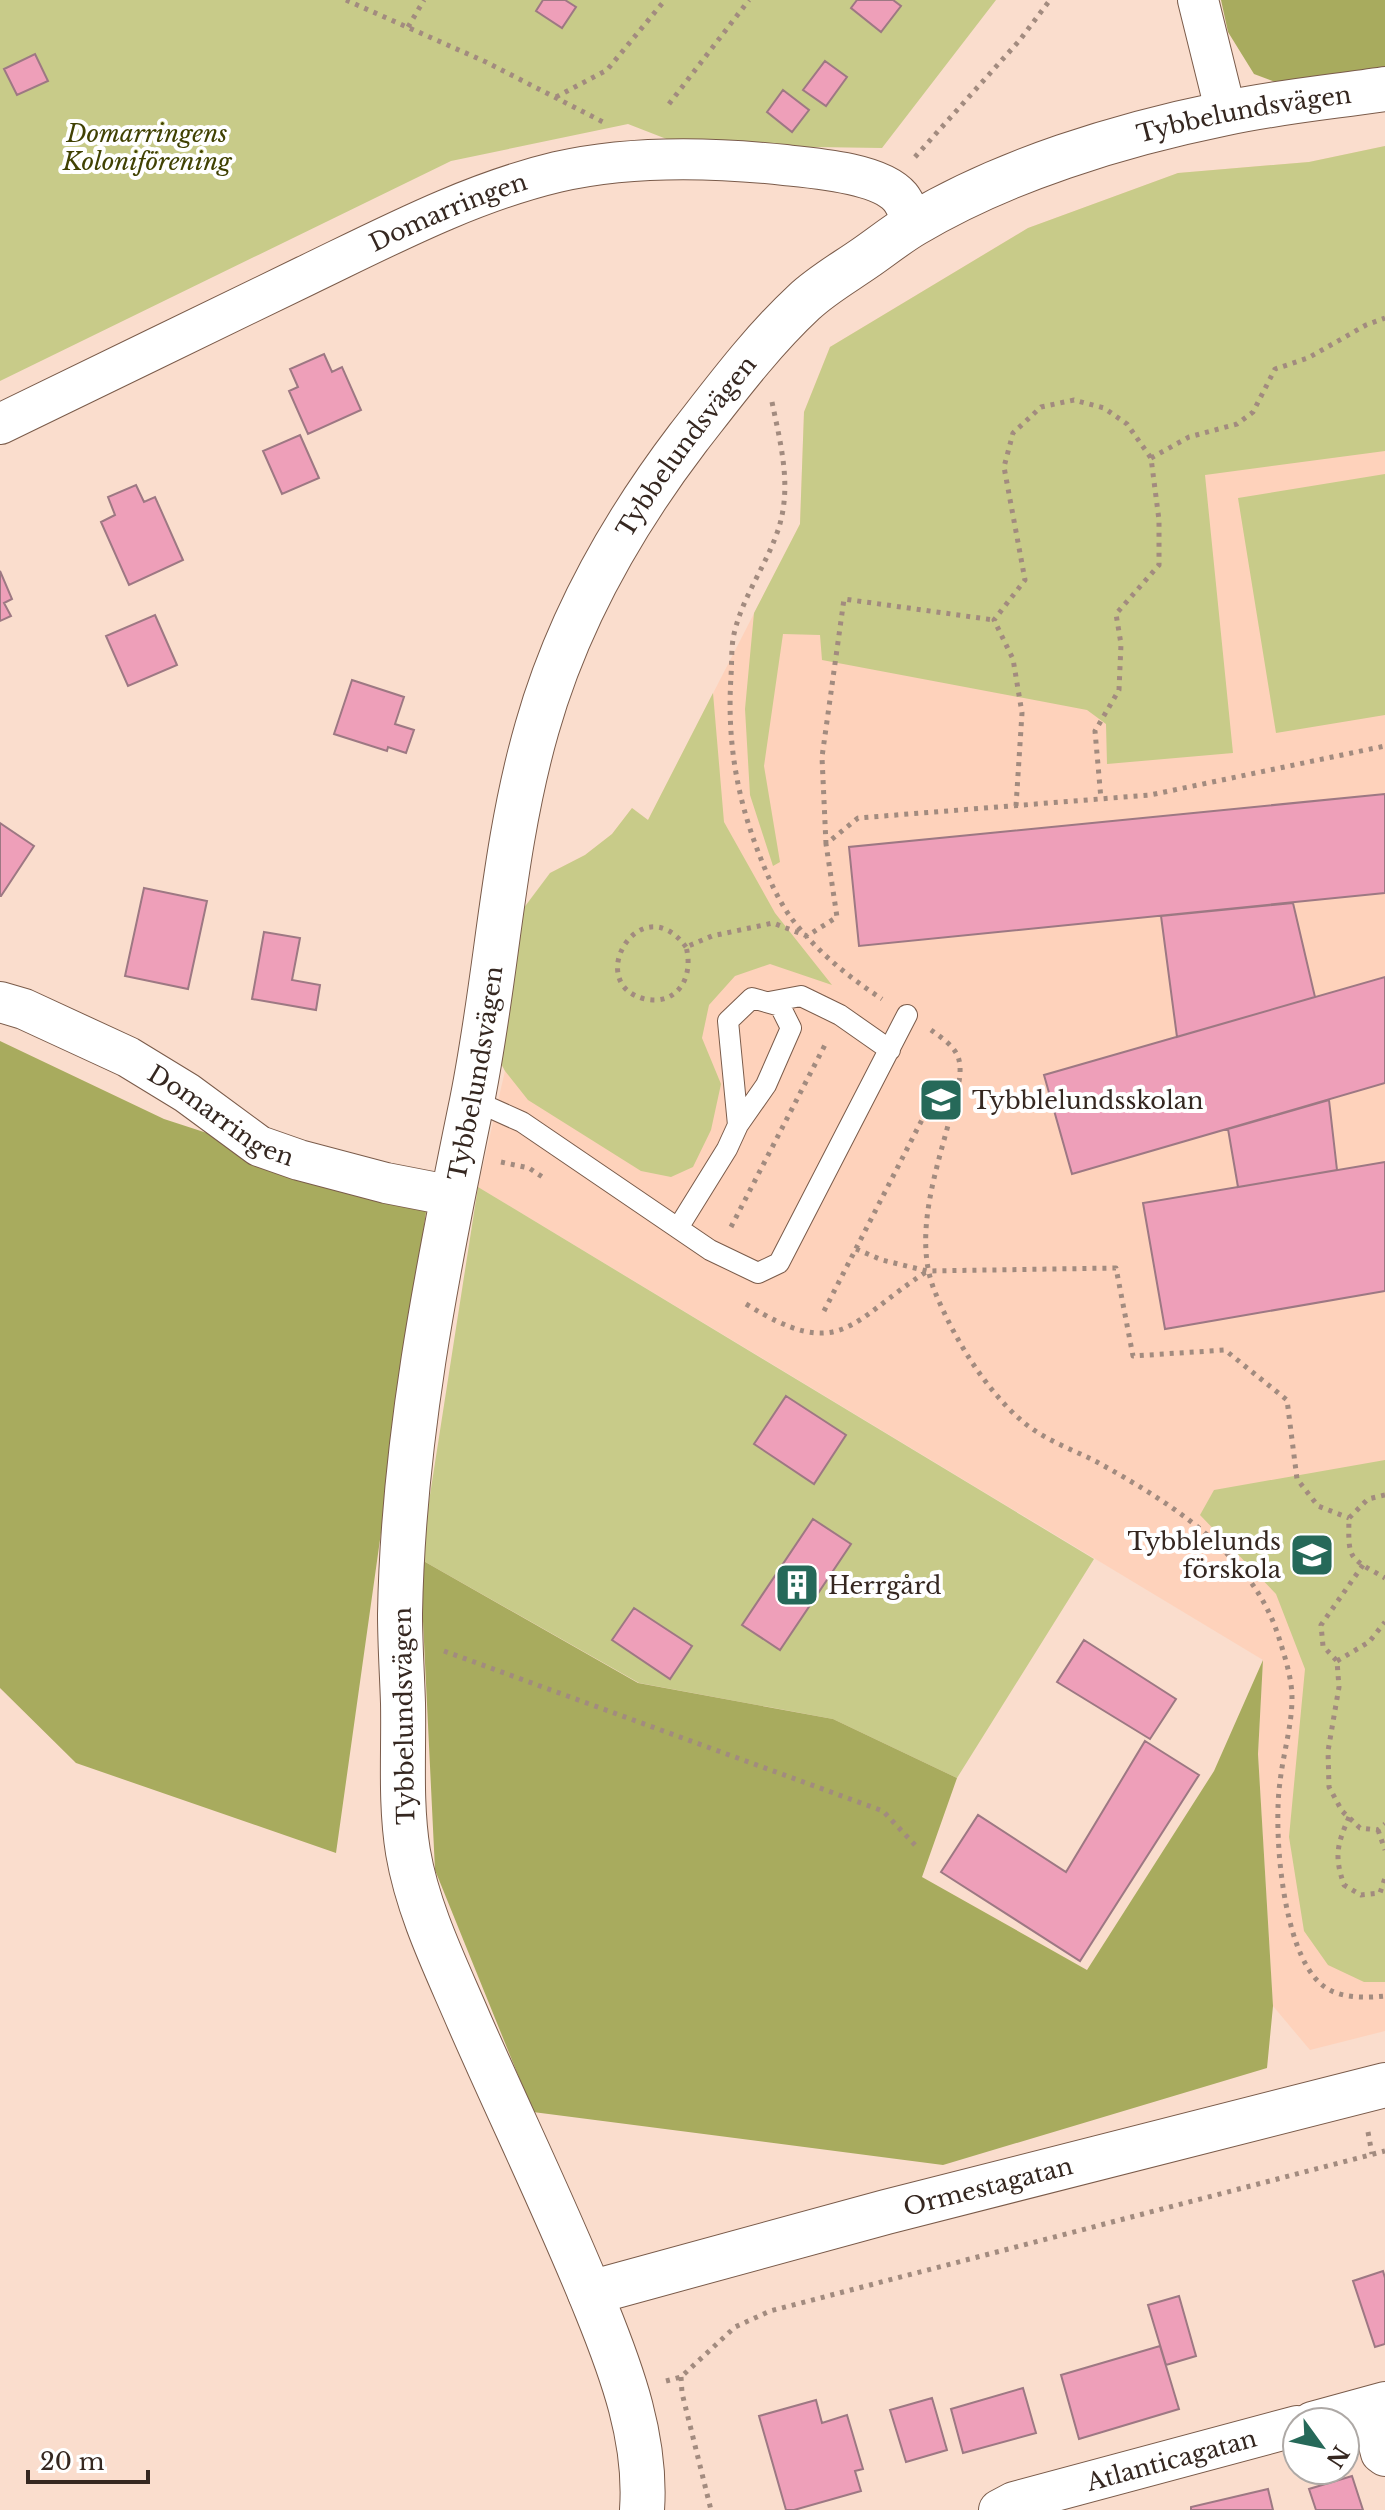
<svg xmlns="http://www.w3.org/2000/svg" width="1385" height="2510" font-family="'Libre Baskerville',serif">
<style>
.built{fill:#fed2bb}
.green{fill:#c8cb89}
.forest{fill:#a8ab5e}
.building{fill:#ee9fb9;stroke:#9d7883;stroke-width:2}
.lines{fill:none;stroke-linecap:round;stroke-linejoin:round}
.lane-casing{stroke:#7a5b4a;stroke-width:22}
.street-casing{stroke:#7a5b4a;stroke-width:42}
.secondary-casing{stroke:#7a5b4a;stroke-width:46}
.path{stroke:#a28b7f;stroke-width:5;stroke-dasharray:4 6;stroke-linecap:butt}
.lane{stroke:#fff;stroke-width:20}
.street{stroke:#fff;stroke-width:40}
.secondary{stroke:#fff;stroke-width:44}
.labels{text-anchor:middle;dominant-baseline:central;stroke-width:8;stroke-linejoin:round;paint-order:stroke}
.street-label{font-size:24px;fill:#352720;stroke:#fff}
.park-label{font-size:24px;font-style:italic;fill:#404102;stroke:#fff}
.poi-label{font-size:24px;fill:#352720;stroke:#fff;text-anchor:start}
</style>
<rect width="100%" height="100%" fill="#faddcd"/>
<path class="built" d="M1385 146V2031L1310 2050 1273 2006 1258 1754 1263 1660 478 1187 505 1071 498 1058 550 873 585 855 612 834 632 808 648 820 800 524 804 412 830 347 1028 228 1178 173 1309 162Z"/>
<path class="green" d="M0 0H996L882 148 682 145 628 124 451 161 0 381Z
M1385 146V451L1205 475 1233 753 1107 764 1106 724 1087 710 822 660 820 635 783 634 764 766 780 862 773 866 750 795 745 709 754 613 800 524 804 412 830 347 1028 228 1178 173 1309 162Z
M1385 474V715L1276 733 1238 498Z
M713 693 724 822 775 913 832 985 770 964 735 976 709 1005 702 1038 721 1084 711 1130 693 1167 671 1177 641 1171 528 1100 505 1071 498 1058 523 909 550 873 585 855 612 834 632 808 648 820Z
M478 1187 1094 1559 957 1778 833 1719 639 1683 420 1559Z
M1385 1460V1982H1364L1328 1965 1304 1931 1289 1837 1305 1669 1276 1594 1200 1515 1214 1490Z"/>
<path class="forest" d="M1221 0H1385V69L1278 83 1254 74 1228 32Z
M0 1041 164 1119 427 1205 336 1853 76 1763 0 1688Z
M420 1559 638 1683 833 1719 957 1778 922 1877 1087 1970 1214 1771 1263 1660 1258 1754 1273 2006 1267 2068 943 2165 533 2112 435 1870Z"/>
<path class="building" d="M543 0H565L576 7 562 28 536 11Z
M857 0H893L901 6 881 32 851 8Z
M35 54 48 81 17 95 4 69Z
M825 61 847 77 826 106 803 90Z
M783 90 809 110 792 132 767 112Z
M324 354 332 372 342 367 361 410 308 434 289 391 298 387 290 369Z
M300 435 319 478 282 494 263 451Z
M136 485 144 502 155 497 183 560 129 585 101 522 115 515 108 497Z
M0 571 12 599 4 603 11 616 0 621Z
M155 615 177 665 128 686 106 636Z
M352 680 404 697 395 724 414 730 406 753 388 747 387 751 334 734Z
M1385 794V893L859 946 849 847Z
M0 823 34 846 1 896H0Z
M144 888 207 901 188 989 125 976Z
M1293 903 1315 997 1177 1037 1161 916Z
M264 932 300 938 292 980 320 985 316 1010 252 999Z
M1385 977V1083L1072 1174 1044 1075Z
M1329 1100 1337 1170 1238 1187 1228 1129Z
M1385 1162V1291L1165 1329 1143 1203Z
M786 1396 846 1435 814 1484 754 1444Z
M813 1519 851 1544 780 1650 742 1625Z
M634 1608 692 1646 670 1679 612 1640Z
M1084 1640 1176 1699 1150 1739 1057 1682Z
M1145 1741 1199 1775 1080 1961 941 1872 978 1815 1066 1872Z
M1383 2271 1385 2278V2344L1375 2347 1353 2281Z
M1179 2296 1196 2356 1166 2365 1148 2305Z
M1160 2346 1179 2409 1079 2439 1061 2375Z
M1023 2388 1036 2433 963 2453 951 2409Z
M932 2398 947 2450 906 2462 890 2410Z
M816 2400 822 2423 847 2415 863 2469 855 2471 861 2491 794 2510H786L759 2416Z
M1352 2476 1363 2510H1316L1309 2489Z
M1268 2489 1273 2510H1191V2507Z"/>
<g class="lines">
<g class="lane-casing">
<path id="lane" d="M769 1002 801 996 840 1015 890 1050
M473 1100 522 1122 710 1250 758 1273 779 1263 907 1015
M678 1228 727 1149 738 1125 766 1085 791 1028 780 1006 752 998 728 1021 738 1125"/>
</g>
<g class="street-casing">
<g id="street">
<path d="M1198 0 1226 113"/>
<path id="s1" d="M0 424C102 375 203 325 305 276 386 237 469 193 557 172 631 155 710 157 785 165 815 168 880 173 900 197 906 204 909 215 914 224"/>
<path id="s2" d="M0 1002 24 1009 128 1057 187 1093 259 1146 299 1160 386 1183 453 1196"/>
<path d="M1369 2407 1381 2453 1385 2456"/>
<path d="M1312 2422 1385 2402"/>
<path id="s3" d="M999 2510 1014 2502 1297 2426"/>
</g>
</g>
<g class="secondary-casing">
<g id="secondary">
<path id="s4" d="M590 2293 886 2212 1385 2085"/>
<path id="s5" d="M642 2510C647 2440 622 2372 596 2308 557 2211 511 2117 469 2021 446 1967 418 1911 408 1852 400 1803 404 1753 403 1703 402 1673 400 1643 400 1614 403 1444 436 1276 470 1111 497 984 501 853 537 728 567 622 621 526 688 438 724 392 761 342 804 302 822 285 845 272 865 258 881 247 897 234 914 224 1005 170 1119 135 1222 114 1276 102 1331 97 1385 89"/>
</g>
</g>
<path class="path" d="M346 0 486 62 605 123
M408 27 424 0
M556 97 607 70 665 0
M669 104 749 0
M915 157 1019 41 1050 0
M772 402C781 446 793 489 777 533 765 567 742 598 734 634 731 647 732 662 731 676 727 739 736 795 759 854 768 877 779 903 795 923 820 954 850 978 882 999
M1151 458 1189 437 1237 424 1253 412 1275 369 1308 358 1366 325 1385 318
M1016 806 1022 713 1013 659 994 620 1025 580 1004 467 1013 433 1041 407 1074 400 1104 408 1127 424 1151 458 1159 520V565L1116 614 1121 644 1119 690 1095 731 1101 799
M826 844 822 757 844 599 994 620
M686 947C641 885 582 984 645 999 679 1006 694 975 686 947L712 936 773 923 807 936 837 917 826 844 858 818 1150 795 1385 746
M931 1030C942 1038 956 1047 959 1060 963 1077 955 1097 951 1114 937 1169 912 1236 935 1292 954 1338 984 1388 1022 1421 1044 1440 1072 1449 1097 1462 1171 1503 1253 1554 1279 1638 1285 1657 1292 1679 1292 1698 1292 1726 1283 1754 1280 1782 1273 1830 1282 1951 1321 1984 1338 1999 1364 1998 1385 1996
M501 1162 529 1168 544 1178
M731 1227 827 1041
M856 1249 882 1260 927 1271 1116 1268 1133 1356 1225 1350 1287 1400 1297 1479 1318 1506 1349 1518
M746 1304C841 1363 849 1322 926 1272
M824 1311 928 1108 957 1090
M1385 1495 1368 1499 1349 1518C1348 1561 1349 1557 1385 1578
M1363 1565 1321 1625 1323 1646 1337 1661 1339 1687 1328 1751 1329 1787 1342 1811 1360 1828 1378 1830 1385 1824
M444 1651 883 1811 915 1845
M1337 1661 1369 1642 1385 1622
M1349 1817C1337 1845 1334 1856 1344 1885L1361 1895 1380 1893 1385 1878
M1378 1830 1385 1850
M1368 2132 1372 2154
M681 2377 682 2393 711 2510
M666 2381 681 2377 735 2327 770 2311 1385 2151"/>
<use href="#lane" class="lane"/>
<use href="#street" class="street"/>
<use href="#secondary" class="secondary"/>
</g>
<defs>
<g id="school-square" transform="scale(2.3)"><rect x="-9" y="-9" width="18" height="18" rx="4" fill="#266959" stroke="#fff"/><path d="M0-5L7-2L0 1L-7-2ZM-4 1L0 2.5L4 1V4Q0 6-4 4Z" fill="#fff"/></g>
<g id="building-square" transform="scale(2.3)"><rect x="-9" y="-9" width="18" height="18" rx="4" fill="#266959" stroke="#fff"/><path d="M-4-6H4V6H1V3H-1V6H-4ZM-2.5-4.3h1.7v1.8h-1.7ZM.8-4.3h1.7v1.8H.8ZM-2.5-1h1.7V.8h-1.7ZM.8-1h1.7V.8H.8Z" fill="#fff"/></g>
</defs>
<g fill-rule="evenodd">
<use href="#school-square" x="941" y="1100"/>
<use href="#school-square" x="1312" y="1555"/>
<use href="#building-square" x="797" y="1585"/>
</g>
<g class="labels">
<g class="street-label">
<text stroke="none"><textPath href="#s5" startOffset="2832">Tybbelundsvägen</textPath></text>
<text stroke="none"><textPath href="#s1" startOffset="496">Domarringen</textPath></text>
<text stroke="none"><textPath href="#s5" startOffset="2160">Tybbelundsvägen</textPath></text>
<text stroke="none"><textPath href="#s5" startOffset="1488">Tybbelundsvägen</textPath></text>
<text stroke="none"><textPath href="#s2" startOffset="250">Domarringen</textPath></text>
<text transform="translate(404 1716) rotate(-91)">Tybbelundsvägen</text>
<text stroke="none"><textPath href="#s4" startOffset="412">Ormestagatan</textPath></text>
<text stroke="none"><textPath href="#s3" startOffset="180">Atlanticagatan</textPath></text>
</g>
<g class="park-label">
<text x="147" y="133">Domarringens<tspan x="147" dy="28">Koloniförening</tspan></text>
</g>
<g class="poi-label">
<text x="972" y="1100">Tybblelundsskolan</text>
<text x="1281" y="1541" text-anchor="end">Tybblelunds<tspan x="1281" dy="28">förskola</tspan></text>
<text x="828" y="1585">Herrgård</text>
</g>
</g>
<g transform="translate(1321 2446) rotate(123)"><circle r="38" fill="#ffffff" stroke="#aea9a6" stroke-width="2"/>
<path d="M0-6L14 30L0 20L-14 30Z" fill="#266959"/>
<text y="-12" font-size="22" font-weight="bold" text-anchor="middle" fill="#352720">N</text>
</g>
<path d="M28 2470v12h120v-12" fill="none" stroke="#352720" stroke-width="4"/>
<text x="40" y="2470" font-size="24" fill="#352720" stroke="#ffffff" stroke-width="6" paint-order="stroke">20 m</text>
</svg>
